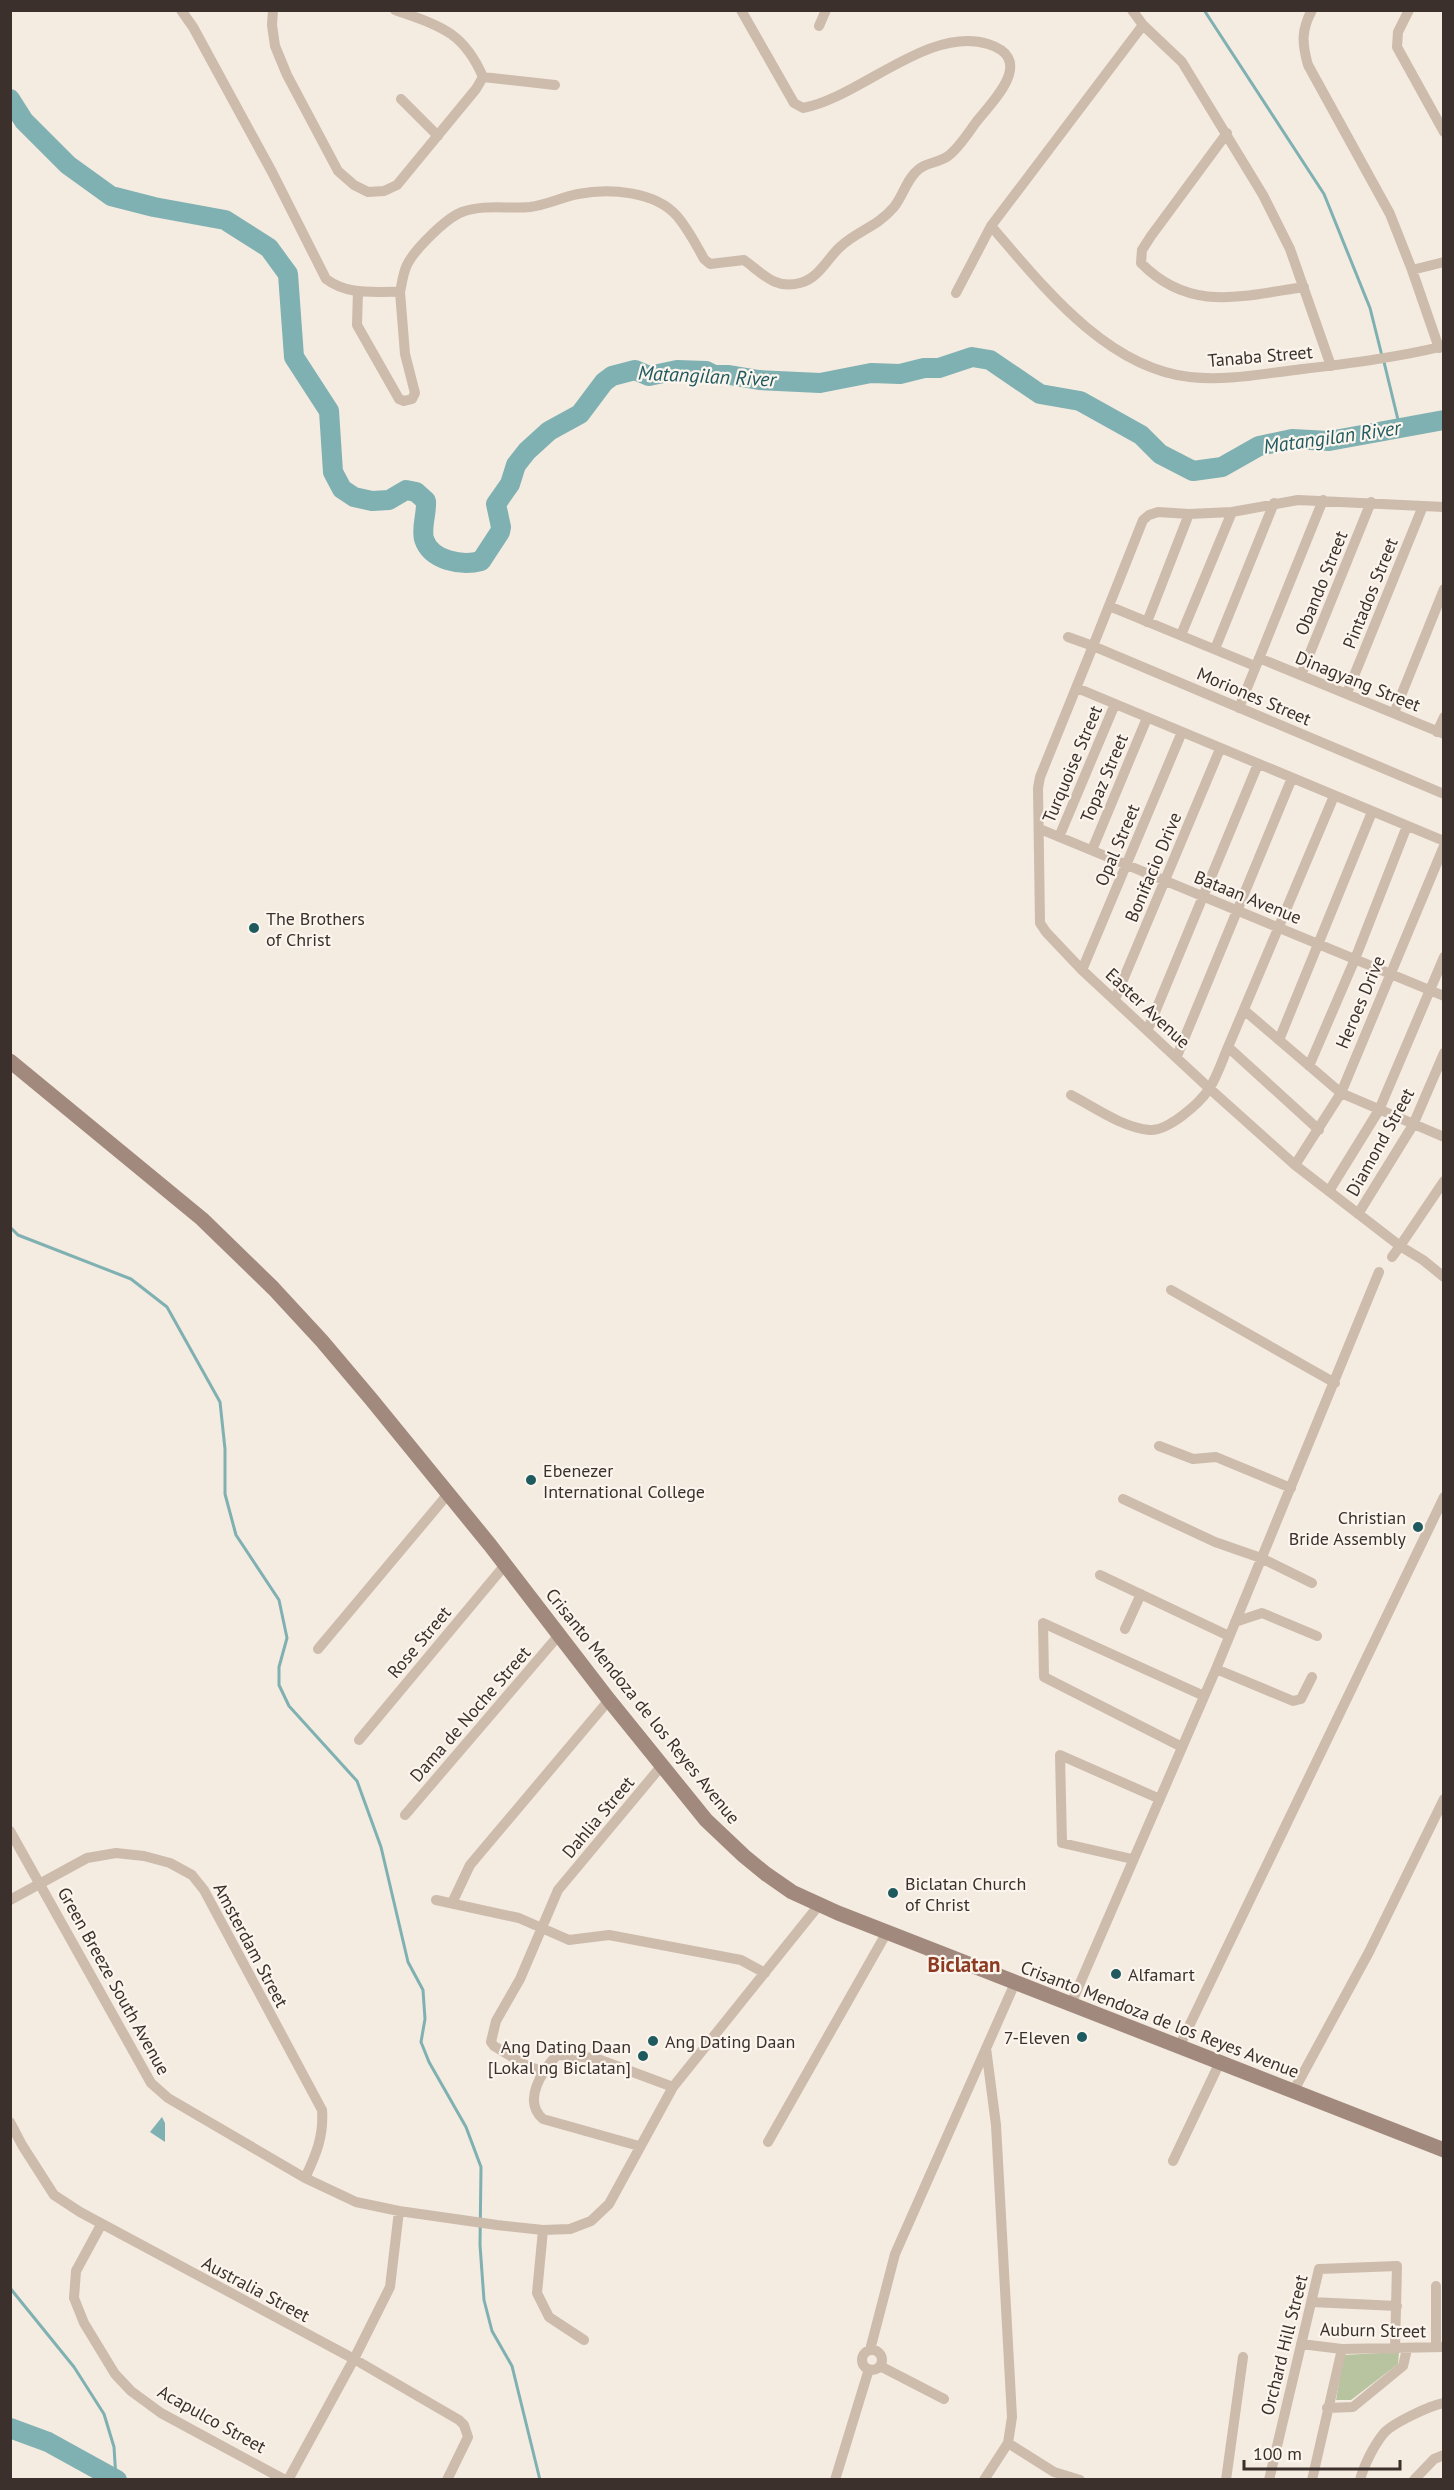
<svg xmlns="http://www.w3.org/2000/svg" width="1454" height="2490" font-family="'PT Sans',sans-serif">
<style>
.green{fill:#b8c4a0}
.water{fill:#7fb0b2}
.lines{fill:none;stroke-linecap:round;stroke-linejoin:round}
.stream{stroke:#7fb0b2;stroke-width:3}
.river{stroke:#7fb0b2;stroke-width:20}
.minor{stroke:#cdbbac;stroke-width:10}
.secondary{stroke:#a18a7d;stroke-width:15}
.poi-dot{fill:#1f5a5e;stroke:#fbf5ee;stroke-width:2}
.labels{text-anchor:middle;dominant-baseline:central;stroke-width:4.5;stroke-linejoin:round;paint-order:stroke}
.street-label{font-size:18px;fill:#3b302b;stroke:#fbf5ee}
.poi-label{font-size:18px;fill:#3b302b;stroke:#fbf5ee;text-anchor:start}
.water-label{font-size:20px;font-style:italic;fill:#1f5a5e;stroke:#fbf5ee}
.quarter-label{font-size:21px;font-weight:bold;fill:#8c3b22;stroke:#fbf5ee}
</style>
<rect width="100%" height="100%" fill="#f4ebe1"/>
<path class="green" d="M1399 2352 1398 2364 1351 2400H1336L1344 2355Z"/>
<path class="water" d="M162 2117 165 2123V2142L150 2132Z"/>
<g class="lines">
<path class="stream" d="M1204 10 1324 194 1370 308 1382 356
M1384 362 1400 428
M10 1227 18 1235 131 1279 167 1307 220 1402 225 1449V1494L236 1535 279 1600 287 1638 279 1667V1685L289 1706 357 1781 381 1847 408 1962 423 1990 425 2019 421 2042 429 2062 466 2127 481 2167 480 2245 484 2300 492 2331 512 2366 540 2480
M10 2288 74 2367 104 2414 114 2447 116 2479"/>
<path class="river" d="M10 99 24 121 68 165 111 196 154 207 225 220 269 248 288 274 294 357 329 411 333 472 342 489 354 497 372 501 389 500 406 490 416 492 426 501C427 513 421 527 424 539 431 561 462 566 481 561L500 532 501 527 496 504 510 484 516 465 527 451 549 431 580 414 604 382 612 376 635 370 649 376 677 370 706 371 714 375H729L759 380 820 383 871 373 900 374 924 368H939L972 357 990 360 1040 394 1080 401 1141 435 1160 454 1193 471 1222 467 1259 446 1292 439 1329 441 1444 420
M10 2428 48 2442 117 2480"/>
<path class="minor" d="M181 10 193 27 272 172 326 279C349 296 374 291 400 292 402 283 403 273 407 265 414 250 446 218 462 212 484 204 508 209 530 207 547 205 562 197 578 194 609 188 655 191 677 216 688 229 696 244 704 259L710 264 744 260C762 273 775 290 800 283 819 278 827 259 840 247 858 230 876 228 894 207 903 196 907 178 919 169 927 162 939 163 948 156 959 148 968 133 977 121 994 100 1036 59 988 44 929 25 859 98 803 108L794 103 741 10
M273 10 272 25 275 46 287 75 338 171 354 185 368 192 384 191 397 185 476 89 483 77C463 31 440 26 395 10
M1132 10 1143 25 1182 62 1263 195 1290 249 1331 366
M1312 10C1301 30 1302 44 1308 65L1390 214 1412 270 1439 348
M1409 10 1398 32 1397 47 1444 132
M819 26 826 10
M483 77 555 85
M401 99 438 136
M1227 133 1151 236 1142 250 1141 263C1190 313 1242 296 1304 287
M991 226C1042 285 1106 368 1190 377 1225 381 1260 374 1295 370 1344 364 1395 358 1444 346
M1412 270 1444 262
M358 291 357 325 399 399 404 401 412 399 415 393 405 354 400 292
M956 293 991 226 1143 25
M1444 507 1298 500 1232 512 1189 514 1158 512 1149 515 1143 520 1093 646 1444 794
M1109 606 1255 666
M1147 622 1189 514
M1181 635 1232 512
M1068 637 1093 646 1040 777 1038 788 1040 923 1046 932 1082 970 1210 1089 1295 1165 1400 1246 1444 1181
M1215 649 1274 503
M1259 658 1444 734
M1301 675 1371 502
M1077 688 1444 841
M1347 693 1423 506
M1239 708 1323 500
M1394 713 1444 589
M1437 732 1444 717
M1040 829 1444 996
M1059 837 1115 704
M1092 850 1147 718
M1082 970 1182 732
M1115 999 1220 749
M1244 1010 1341 1093 1444 1137
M1148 1029 1258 764
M1279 1040 1372 812
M1228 1047 1319 1130
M1177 1056 1292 778
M1309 1066 1355 959 1407 826
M1071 1095C1094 1107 1123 1128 1150 1130 1168 1131 1199 1104 1209 1089 1217 1077 1222 1061 1228 1047L1334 796
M1295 1165 1341 1093 1444 846
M1329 1191 1379 1110 1444 957
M1358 1214 1413 1125 1444 1053
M1392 1257 1400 1246 1423 1260 1444 1277
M1171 1290 1335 1383
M1159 1446 1193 1459 1216 1457 1291 1488
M1123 1499 1215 1542 1261 1558 1312 1583
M1100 1575 1229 1636
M1235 1622 1262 1613 1317 1636
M1125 1629 1141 1594
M318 1649 448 1494
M1216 1669 1293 1701 1301 1699 1312 1677
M359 1740 505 1565
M1182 1747 1044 1677 1043 1623 1204 1696
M405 1815 559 1635
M10 1831 151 2083 168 2098 305 2178 356 2202 399 2211 497 2225 543 2230 570 2229 591 2221 609 2204 673 2087 819 1905
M1132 1859 1062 1843 1060 1755 1160 1799
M10 1900 87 1858 116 1853 144 1856 170 1863 192 1875 204 1890 322 2110C324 2136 316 2155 305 2178
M436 1900 519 1918 569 1940 609 1935 741 1960 765 1973
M452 1903 470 1865 609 1700
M1071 2004 1216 1669 1379 1272
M1179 2047 1444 1497
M545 2071 529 2067 494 2046 491 2042 496 2021 520 1979 558 1890 663 1764
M1293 2092 1369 1952 1444 1799
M10 2122 22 2145 54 2195 80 2212 354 2359 459 2420 464 2425 468 2437 447 2480
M768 2142 887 1932
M639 2146 543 2119C522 2101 542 2071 557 2055L595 2058 673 2087
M1173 2161 1219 2064
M101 2225 76 2271 74 2298 84 2323 115 2374 131 2391 161 2413 285 2480
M543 2230 537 2293 549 2317 584 2340
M1436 2286V2347
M1311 2302 1397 2306
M1301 2344 1342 2349 1444 2347
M870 2350 895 2254 1015 1983
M862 2360a10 10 0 1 1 20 0a10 10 0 1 1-20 0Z
M880 2366 944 2399
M1327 2408 1353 2407 1403 2366 1407 2349
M1008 2443 1054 2472 1080 2480
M288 2480 354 2359 390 2287 399 2211
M835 2480 869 2369
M984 2480 1008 2443 1012 2417 996 2125 986 2048
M1226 2480 1243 2357
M1269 2480 1319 2269 1397 2266 1395 2349
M1312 2480 1342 2349
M1360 2480C1364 2465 1374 2445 1384 2433 1393 2423 1431 2405 1444 2403
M1414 2480 1434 2459 1444 2455"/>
<path class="secondary" d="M10 1061 202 1219 273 1288 322 1341 371 1399 490 1545 609 1700 706 1820 744 1856 766 1874 792 1892 838 1913 1444 2150"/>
</g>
<g class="poi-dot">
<circle cx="254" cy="928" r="6"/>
<circle cx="531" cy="1480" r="6"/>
<circle cx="1418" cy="1527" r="6"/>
<circle cx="893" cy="1893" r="6"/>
<circle cx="1116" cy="1974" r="6"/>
<circle cx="1082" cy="2037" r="6"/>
<circle cx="653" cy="2041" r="6"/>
<circle cx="643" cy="2056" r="6"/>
</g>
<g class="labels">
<g class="street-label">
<text transform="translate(1260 356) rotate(-5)">Tanaba Street</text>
<text transform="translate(1321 583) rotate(-68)">Obando Street</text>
<text transform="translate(1370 593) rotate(-68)">Pintados Street</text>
<text transform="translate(1358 681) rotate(22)">Dinagyang Street</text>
<text transform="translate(1254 696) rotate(23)">Moriones Street</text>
<text transform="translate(1072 764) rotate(-67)">Turquoise Street</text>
<text transform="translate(1104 778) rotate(-67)">Topaz Street</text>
<text transform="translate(1117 845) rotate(-67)">Opal Street</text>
<text transform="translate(1153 867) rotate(-67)">Bonifacio Drive</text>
<text transform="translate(1248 897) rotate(22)">Bataan Avenue</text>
<text transform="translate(1360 1002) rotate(-67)">Heroes Drive</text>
<text transform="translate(1148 1008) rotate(43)">Easter Avenue</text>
<text transform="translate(1380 1142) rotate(-61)">Diamond Street</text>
<text transform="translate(419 1642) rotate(-50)">Rose Street</text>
<text transform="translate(643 1706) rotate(51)">Crisanto Mendoza de los Reyes Avenue</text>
<text transform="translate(470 1714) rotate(-49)">Dama de Noche Street</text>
<text transform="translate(598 1817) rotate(-50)">Dahlia Street</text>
<text transform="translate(251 1945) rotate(62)">Amsterdam Street</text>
<text transform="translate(114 1981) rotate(61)">Green Breeze South Avenue</text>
<text transform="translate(1160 2019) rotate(21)">Crisanto Mendoza de los Reyes Avenue</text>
<text transform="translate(256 2289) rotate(28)">Australia Street</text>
<text transform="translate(1373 2330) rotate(1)">Auburn Street</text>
<text transform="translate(1284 2345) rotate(-76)">Orchard Hill Street</text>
<text transform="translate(212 2419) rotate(29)">Acapulco Street</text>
</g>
<g class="poi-label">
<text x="266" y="918">The Brothers<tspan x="266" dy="21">of Christ</tspan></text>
<text x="543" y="1470">Ebenezer<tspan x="543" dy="21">International College</tspan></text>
<text x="1406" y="1517" text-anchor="end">Christian<tspan x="1406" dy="21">Bride Assembly</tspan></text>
<text x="905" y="1883">Biclatan Church<tspan x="905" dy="21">of Christ</tspan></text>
<text x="1128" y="1974">Alfamart</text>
<text x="1070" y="2037" text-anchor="end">7-Eleven</text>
<text x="665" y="2041">Ang Dating Daan</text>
<text x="631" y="2046" text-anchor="end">Ang Dating Daan<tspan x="631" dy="21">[Lokal ng Biclatan]</tspan></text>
</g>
<g class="water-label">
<text transform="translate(707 376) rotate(3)">Matangilan River</text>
<text transform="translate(1332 437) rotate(-8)">Matangilan River</text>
</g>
<g class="quarter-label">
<text x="964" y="1964">Biclatan</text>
</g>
</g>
<rect width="1454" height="2490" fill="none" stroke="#3b302b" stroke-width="24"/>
<path d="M1244 2460v9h156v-9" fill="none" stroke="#3b302b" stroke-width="3"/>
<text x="1253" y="2460" font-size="18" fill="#3b302b" stroke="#fbf5ee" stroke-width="4.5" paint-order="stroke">100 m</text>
</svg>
